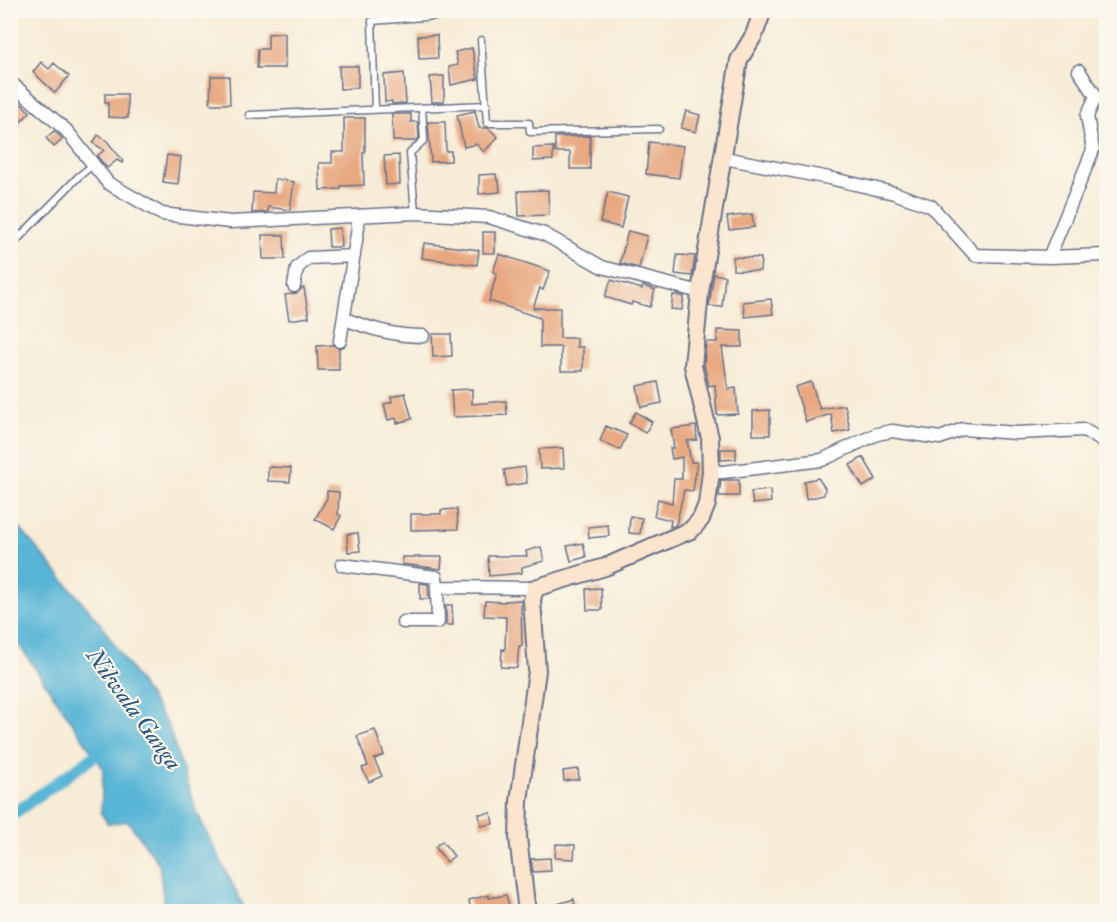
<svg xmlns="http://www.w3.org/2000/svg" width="1117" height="922" font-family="'IM FELL Double Pica',serif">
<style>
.water{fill:#58b5d6;stroke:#3a729a;stroke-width:1.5}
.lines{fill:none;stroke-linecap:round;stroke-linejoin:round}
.canal{stroke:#58b5d6;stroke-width:12}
.building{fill:#e8a881}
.lane-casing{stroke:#687188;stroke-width:9}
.street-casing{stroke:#687188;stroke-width:15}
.secondary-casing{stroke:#687188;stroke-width:20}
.lane{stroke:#fff;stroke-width:6}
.street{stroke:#fff;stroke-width:12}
.secondary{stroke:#fce5cf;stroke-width:16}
.labels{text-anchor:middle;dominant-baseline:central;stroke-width:4.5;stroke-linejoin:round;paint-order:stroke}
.water-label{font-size:24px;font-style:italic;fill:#2d5782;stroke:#fbf7ec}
</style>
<rect width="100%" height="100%" fill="#fbf7ec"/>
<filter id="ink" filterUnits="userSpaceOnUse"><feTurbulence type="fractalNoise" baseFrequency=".0167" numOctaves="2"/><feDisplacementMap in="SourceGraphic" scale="12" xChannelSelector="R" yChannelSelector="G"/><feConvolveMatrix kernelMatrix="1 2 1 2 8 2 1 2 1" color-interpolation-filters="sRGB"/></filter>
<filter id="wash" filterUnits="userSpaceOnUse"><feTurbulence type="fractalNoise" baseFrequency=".008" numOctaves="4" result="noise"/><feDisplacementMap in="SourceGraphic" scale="24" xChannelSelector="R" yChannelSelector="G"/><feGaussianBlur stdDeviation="1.35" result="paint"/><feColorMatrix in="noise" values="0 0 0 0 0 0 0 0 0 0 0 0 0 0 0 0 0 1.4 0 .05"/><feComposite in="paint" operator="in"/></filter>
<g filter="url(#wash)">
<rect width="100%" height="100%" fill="#f7ecd7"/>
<path class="water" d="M11 518 100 623 168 725 196 811 246 911H165L159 864 128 821 108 824 101 813 103 768 11 633Z"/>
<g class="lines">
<path class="canal" d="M10 816 107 747"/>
</g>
<g id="blocks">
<path class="building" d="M285 33V68H257L258 49H268V34Z
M437 35 438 58 419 59 418 36Z
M472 48 478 79 451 85 449 67 458 65 455 52Z
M41 62 49 69 54 63 69 76 55 93 33 72Z
M339 66H358V88L340 89Z
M404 73 406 103 392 104V101L385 102 384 75Z
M211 76H229L230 104H210Z
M444 76V102H432L430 77Z
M105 94H127L128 118 108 117V103H105Z
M15 98 30 112 10 133V102Z
M475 111 479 128H488L498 137 484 152 476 144 464 147 457 115Z
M686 111 700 115 696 132 681 128Z
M392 114H411V122H418L419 138 415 141H393Z
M344 118H365V153H363L364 185 341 186V189L320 190 319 163H332V152H344Z
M428 122H445L446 151H451V161L431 162Z
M54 131 63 139 54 147 46 138Z
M98 135 107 141 123 161 122 163 117 160 107 168 97 156 104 150 93 143Z
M590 136V169H570V152H555V137Z
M649 142 683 146 679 178 646 174Z
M553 147V160L533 161V148Z
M167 155 181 157 178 184 163 182Z
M399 155 400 184 386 185 384 156Z
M496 174 497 181H499L500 192 479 194V175Z
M275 179 294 182 290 210 268 207V212L252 213 253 192 274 193Z
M548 190 549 215 519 216 518 191Z
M608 192 628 197 621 228 600 222Z
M752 214 754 227 729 230 727 217Z
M340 228 341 247H329L328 229Z
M628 231 647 236 639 268 620 263Z
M483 232H495V253H483Z
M262 235H284L285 259H263Z
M424 243 479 250 477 265 422 258Z
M499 254 550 271 543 290 540 288 533 308H560V338H577V347H583V371H561V347H540V318L489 301 497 273 493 272Z
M677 255 695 256 692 276 675 274Z
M733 257 761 258 760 271 733 270Z
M714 274 725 276 722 307 709 306Z
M611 280 642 289 643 286 655 290 650 307 632 302 631 305 605 297Z
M302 288H304L309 317 289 320 285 295 297 293Z
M673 295 684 296 682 310 671 309Z
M771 299 773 314 745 317 743 302Z
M717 330 742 331V347H722L728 389 736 388 738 414 717 415 715 385 709 386 704 365 706 342H717Z
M432 334H451L452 356 433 357Z
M333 345 339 349V370H318L317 346Z
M658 382 662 403 641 407 637 386Z
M811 382 820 409 845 405 850 430 834 433 831 414 806 422 795 387Z
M472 389V404L506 401 507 415 453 417 451 390Z
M405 393 412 419 397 423 396 418 388 420 384 404 392 402 391 397Z
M770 410V435H753V411Z
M636 412 652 422 645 433 629 423Z
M606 426 627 435 620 450 600 441Z
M696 426 697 440 687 441 691 462H697L693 491 684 490 676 525 670 527 671 520 654 516 658 499 672 503 674 479H682V457L672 459 670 448H674L671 429Z
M563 448 564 468 540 469 539 449Z
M721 449H736V459L721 460Z
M863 457 876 479 863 487 850 465Z
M268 467 291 468 290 482 268 481Z
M525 467 527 483 507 486 504 470Z
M818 478 825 488 824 495 806 499 804 481Z
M721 480H739V496H719Z
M770 490 771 502 753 504 751 492Z
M327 491 339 492 338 514 341 516 334 529 315 519 327 498Z
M457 509 458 529 411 530V514H441V510Z
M630 516 642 518 640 534 629 533Z
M608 525 609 536 589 538 588 527Z
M358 533 360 551 348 552 347 534Z
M583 543 586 557 571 561 567 546Z
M541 547 544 561 522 567V573L489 576 488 556H527L526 551Z
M402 557H442L441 569 402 564Z
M420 583 428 584 429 599H420Z
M601 588 602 610H587L586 589Z
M521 600 522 646H519L517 668 501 667 502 649 505 650 506 617 484 616 485 601 505 602V601Z
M446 605H452L453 625H446Z
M375 730 384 755 374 759 382 776 369 782 362 768 368 766 357 736Z
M578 769 579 779 564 781 563 771Z
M491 813 493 824 481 826 479 814Z
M442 841 454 856 447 862 435 847Z
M556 844 575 845 574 859 555 858Z
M550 858 551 871 533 872 531 859Z
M489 895V898L506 895 509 905 487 912H471L469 900Z
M574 899 575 909 541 912V909Z"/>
</g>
</g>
<g filter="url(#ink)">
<use href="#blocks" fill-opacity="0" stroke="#687188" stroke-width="1.5"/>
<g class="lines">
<g class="lane-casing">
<path id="lane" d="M481 40 487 123H529L530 132 659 129
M375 109 372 21 436 16
M249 115 487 105
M415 212 410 153 424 140 422 108
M10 247 79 176 93 165"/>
</g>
<g class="street-casing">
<path id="street" d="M10 82 66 130 108 183 162 214 230 222 415 213 489 217 544 234 602 267 700 292
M724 158 829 178 894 193 931 206 975 255 1049 257 1106 255
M1049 257 1093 150 1087 116 1096 96 1079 71
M294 286 297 268 308 258 354 256
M345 319C371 329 395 336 423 336
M340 341 358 228V217
M711 472H723L822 460 877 434 892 431 940 438 963 429 1016 433 1084 430 1106 443
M342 565 436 577 437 587
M403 622H438L437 587 535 588"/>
</g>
<g class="secondary-casing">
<path id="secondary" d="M527 912 518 838 519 801 537 671 532 600 535 588 605 567 691 530 701 519 707 504 711 472 710 438 693 366 700 292 739 60 754 35 763 10"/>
</g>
<use href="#lane" class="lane"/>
<use href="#street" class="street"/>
<use href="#secondary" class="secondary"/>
</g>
</g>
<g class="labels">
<g class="water-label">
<text transform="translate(134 709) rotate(54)">Nilwala Ganga</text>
</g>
</g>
<rect width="1117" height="922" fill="none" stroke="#fbf7ec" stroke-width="36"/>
</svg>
